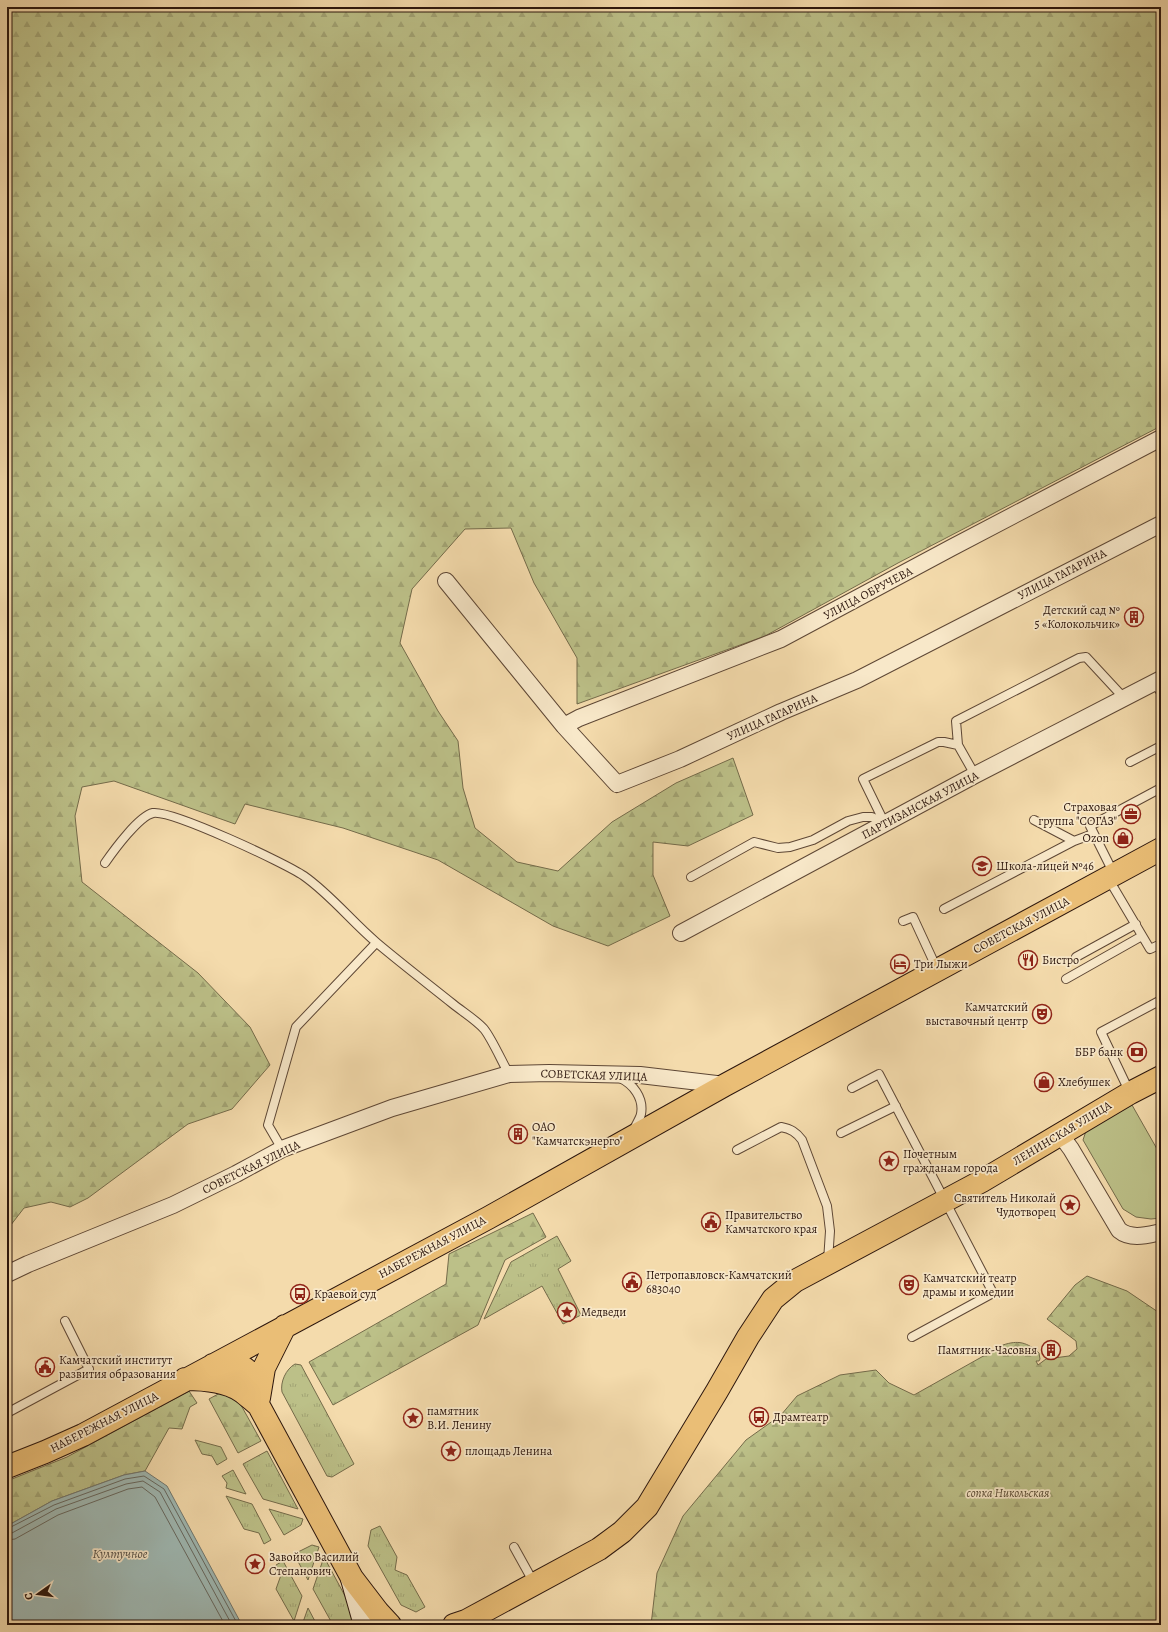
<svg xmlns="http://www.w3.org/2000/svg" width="1168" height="1632" font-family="Alegreya,serif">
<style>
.grass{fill:url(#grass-tufts);stroke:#746b4a}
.forest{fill:url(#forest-firs);stroke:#746b4a}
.park{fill:#bcc088;stroke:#746b4a}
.water{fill:#9fb9b4;stroke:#717871}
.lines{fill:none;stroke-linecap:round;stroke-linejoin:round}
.shore{stroke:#666860;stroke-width:1}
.service-casing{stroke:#5e4735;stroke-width:10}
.minor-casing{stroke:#5e4735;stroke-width:18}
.secondary-casing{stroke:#2c160d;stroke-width:24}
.primary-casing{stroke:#2c160d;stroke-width:24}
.service{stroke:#f8e8c9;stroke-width:8}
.minor{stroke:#f8e8c9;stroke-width:16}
.secondary{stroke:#f8e8c9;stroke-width:22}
.primary{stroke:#eabe76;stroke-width:22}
.labels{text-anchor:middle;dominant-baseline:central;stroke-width:3.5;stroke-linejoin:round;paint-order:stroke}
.street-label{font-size:12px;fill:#2c160d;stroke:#f8e8c9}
.poi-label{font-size:12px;fill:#2c160d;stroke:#f8e8c9;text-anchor:start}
.park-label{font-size:12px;font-style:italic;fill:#574932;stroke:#f8e8c9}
.water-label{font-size:13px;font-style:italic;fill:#544f47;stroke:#f8e8c9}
</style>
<defs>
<pattern id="grass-tufts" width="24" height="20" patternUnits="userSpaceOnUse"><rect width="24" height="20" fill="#bcc088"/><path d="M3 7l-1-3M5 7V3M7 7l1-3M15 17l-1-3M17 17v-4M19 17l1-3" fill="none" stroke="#a2a474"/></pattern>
<pattern id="forest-firs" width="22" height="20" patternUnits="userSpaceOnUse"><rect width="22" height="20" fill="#bcc088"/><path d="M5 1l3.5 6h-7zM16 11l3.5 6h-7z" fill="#a2a474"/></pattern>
</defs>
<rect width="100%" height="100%" fill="#f4dbac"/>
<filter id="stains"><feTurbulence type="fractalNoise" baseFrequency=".005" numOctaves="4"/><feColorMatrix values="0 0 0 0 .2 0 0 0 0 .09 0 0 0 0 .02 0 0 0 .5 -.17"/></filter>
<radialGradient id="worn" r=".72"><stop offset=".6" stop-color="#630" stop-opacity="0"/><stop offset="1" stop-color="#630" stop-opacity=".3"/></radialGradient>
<path class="grass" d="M557 1236 571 1261 558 1269 581 1315 563 1324 542 1286 484 1319 511 1262Z
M295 1364 301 1365 354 1464 332 1477 327 1476 282 1392C280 1382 286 1369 295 1364Z
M195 1440 221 1447 227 1459 217 1465 212 1456 202 1454Z
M267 1451 298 1509 263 1499 243 1464Z
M233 1470 246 1494 226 1488 227 1483 222 1476Z
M226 1496 252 1504 271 1540 264 1544 259 1533 244 1529Z
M269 1509 303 1519 301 1525 284 1535Z
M380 1526 397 1557 395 1570 407 1575 425 1607 416 1612 401 1605 368 1546 371 1530Z
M312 1545 319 1547 308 1580 294 1554Z
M324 1557 351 1607 355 1625H333L313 1589Z
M283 1561 302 1596 294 1621 276 1589 281 1575 276 1565Z
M308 1608 317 1625H302Z"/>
<path class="forest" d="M7 7H1161V426L898 563 765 636 577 704V658L534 583 511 528 465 529 412 589 400 643 438 711 458 741 463 788 475 828 517 862 558 871 612 822 676 783 733 758 753 815 688 846 653 842V875L670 916 608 946 553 926 438 860 343 828 245 804 235 824 114 781 82 787 75 816 82 882 198 973 250 1027 270 1065 232 1109 188 1124 88 1198 70 1207 51 1202 24 1208 7 1230Z
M533 1213 546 1237 505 1260 478 1325 333 1405 309 1362 446 1284 449 1254Z
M1087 1276 1127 1291 1161 1314V1625H651L657 1573 683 1516 746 1440 781 1415 797 1396 840 1375 876 1370 889 1383 914 1395 1003 1345C1018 1340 1027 1342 1039 1353L1040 1359 1039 1361H1036L1038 1365 1046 1359 1069 1356 1077 1349 1076 1341 1047 1319 1075 1285Z
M189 1391 197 1403 190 1407 182 1429 169 1428 145 1471 124 1475 52 1501 7 1526V1481L67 1457Z
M220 1393 237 1398 261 1441 238 1453 209 1399Z"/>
<path class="park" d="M1132 1105 1161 1156V1218L1151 1219 1136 1217 1123 1209 1083 1140 1086 1131Z"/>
<path class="water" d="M145 1471 167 1486 242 1625H7V1526L52 1501 124 1475Z"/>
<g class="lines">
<path class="shore" d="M7 1529 54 1505 125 1479 144 1476 164 1489 238 1625
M7 1534 12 1533 56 1509 126 1484 143 1481 160 1492 232 1625
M7 1540 15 1539 58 1515 128 1489 142 1487 155 1497 225 1625"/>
<g class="service-casing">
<path id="service" d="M1155 682 1161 693
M1130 762 1161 746
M975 775 958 745 956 721 1079 658 1086 657 1124 698
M1034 820 1074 841 1093 834
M885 824 863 779 938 742H944L958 745
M105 863C114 850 139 816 153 813 172 810 285 863 304 876 331 895 352 922 377 943 402 964 428 984 453 1004 463 1012 476 1020 484 1029 492 1039 502 1062 509 1074
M1114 874 1090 826 1161 788
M691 877 754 842 778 848 790 847 813 840 848 821 863 817H872L885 824
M1108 878 1150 949 1161 944
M944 909 1074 841
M903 921 913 917 937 969
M1076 957 1136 924
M1066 979 1142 936
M620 1078C633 1084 644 1098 641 1114 640 1119 635 1126 633 1131
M852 1088 879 1074 993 1293 912 1337
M1130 1093 1101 1032 1161 1000
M841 1133 896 1106
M282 1149 268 1125 296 1027 376 943
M737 1150 781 1127C791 1129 796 1132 802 1140L827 1206 830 1231 828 1261
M7 1413 89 1369 65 1321
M514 1547 534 1583"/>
</g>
<g class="minor-casing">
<path id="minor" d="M446 581 564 726 617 784 680 759 781 712 857 680 1161 524
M564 726 579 718 781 639 951 548 1161 438
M681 933 975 775 1161 679
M1060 1134 1071 1149 1119 1230C1131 1240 1147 1235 1161 1232
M7 1274 28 1264 173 1205 236 1174 282 1149 392 1108 509 1074 549 1073 640 1075 725 1085"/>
</g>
<g class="secondary-casing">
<path id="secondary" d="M352 1579 365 1625"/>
</g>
<g class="primary-casing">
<path id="primary" d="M213 1365C229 1363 246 1362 254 1380 257 1389 255 1400 260 1408L352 1578 378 1612 390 1625
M185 1379C203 1379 226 1381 241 1391 247 1395 253 1401 258 1405
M259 1398 264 1368 285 1326
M7 1467 45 1452 83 1435 488 1218 725 1085 1161 849
M454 1625 466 1621 599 1549 622 1532 647 1507 717 1391 748 1337 773 1299 795 1281 982 1181 1130 1093 1161 1077"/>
</g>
<use href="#service" class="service"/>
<use href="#minor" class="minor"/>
<use href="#secondary" class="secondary"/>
<use href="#primary" class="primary"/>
</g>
<defs>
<g id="building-ring" transform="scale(1)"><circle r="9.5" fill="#f8e8c9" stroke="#8f2418" stroke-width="1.5"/><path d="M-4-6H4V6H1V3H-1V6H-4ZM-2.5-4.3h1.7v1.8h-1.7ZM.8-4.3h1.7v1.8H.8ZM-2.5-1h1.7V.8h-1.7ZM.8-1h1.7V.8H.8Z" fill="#8f2418"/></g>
<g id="office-ring" transform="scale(1)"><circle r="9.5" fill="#f8e8c9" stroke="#8f2418" stroke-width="1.5"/><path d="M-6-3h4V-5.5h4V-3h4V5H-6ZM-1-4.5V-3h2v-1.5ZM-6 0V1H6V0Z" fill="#8f2418"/></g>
<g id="shop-ring" transform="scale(1)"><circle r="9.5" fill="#f8e8c9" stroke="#8f2418" stroke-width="1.5"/><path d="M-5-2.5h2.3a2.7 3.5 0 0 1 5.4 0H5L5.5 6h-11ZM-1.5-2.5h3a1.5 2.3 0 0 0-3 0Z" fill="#8f2418"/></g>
<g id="school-ring" transform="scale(1)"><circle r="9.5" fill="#f8e8c9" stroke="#8f2418" stroke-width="1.5"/><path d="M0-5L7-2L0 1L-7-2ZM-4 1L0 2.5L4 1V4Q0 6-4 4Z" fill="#8f2418"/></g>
<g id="restaurant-ring" transform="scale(1)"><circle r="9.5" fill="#f8e8c9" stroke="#8f2418" stroke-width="1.5"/><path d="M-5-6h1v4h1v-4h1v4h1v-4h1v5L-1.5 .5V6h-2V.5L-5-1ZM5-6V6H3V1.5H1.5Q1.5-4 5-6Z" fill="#8f2418"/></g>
<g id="hotel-ring" transform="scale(1)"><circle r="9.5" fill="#f8e8c9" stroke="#8f2418" stroke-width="1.5"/><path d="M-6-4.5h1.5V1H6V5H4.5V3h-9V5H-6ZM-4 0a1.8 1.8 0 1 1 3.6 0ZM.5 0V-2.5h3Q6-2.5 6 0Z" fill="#8f2418"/></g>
<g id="theatre-ring" transform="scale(1)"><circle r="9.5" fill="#f8e8c9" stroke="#8f2418" stroke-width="1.5"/><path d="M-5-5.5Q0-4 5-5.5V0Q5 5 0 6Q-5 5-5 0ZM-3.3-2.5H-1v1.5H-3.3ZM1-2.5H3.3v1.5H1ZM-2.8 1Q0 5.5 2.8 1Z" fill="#8f2418"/></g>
<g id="bank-ring" transform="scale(1)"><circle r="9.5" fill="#f8e8c9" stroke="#8f2418" stroke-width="1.5"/><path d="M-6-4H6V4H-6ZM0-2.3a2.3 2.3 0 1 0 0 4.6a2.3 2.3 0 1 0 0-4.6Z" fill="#8f2418"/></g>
<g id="sight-ring" transform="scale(1)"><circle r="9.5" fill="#f8e8c9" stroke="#8f2418" stroke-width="1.5"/><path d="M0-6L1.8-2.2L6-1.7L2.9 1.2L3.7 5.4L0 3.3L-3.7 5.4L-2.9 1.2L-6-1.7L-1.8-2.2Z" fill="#8f2418"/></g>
<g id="civic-ring" transform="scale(1)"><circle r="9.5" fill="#f8e8c9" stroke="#8f2418" stroke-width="1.5"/><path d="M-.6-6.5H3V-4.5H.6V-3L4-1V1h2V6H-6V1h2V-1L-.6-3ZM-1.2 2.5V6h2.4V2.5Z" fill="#8f2418"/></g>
<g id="bus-ring" transform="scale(1)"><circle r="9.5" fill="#f8e8c9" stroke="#8f2418" stroke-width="1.5"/><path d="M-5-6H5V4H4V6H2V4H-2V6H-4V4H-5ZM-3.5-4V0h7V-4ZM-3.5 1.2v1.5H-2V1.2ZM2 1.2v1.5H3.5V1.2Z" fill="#8f2418"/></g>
</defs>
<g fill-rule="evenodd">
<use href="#building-ring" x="1134" y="617"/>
<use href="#office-ring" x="1131" y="814"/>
<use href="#shop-ring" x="1123" y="838"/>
<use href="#school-ring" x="982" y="866"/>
<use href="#restaurant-ring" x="1028" y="960"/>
<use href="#hotel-ring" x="900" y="964"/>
<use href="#theatre-ring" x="1042" y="1014"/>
<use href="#bank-ring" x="1137" y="1052"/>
<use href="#shop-ring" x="1044" y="1082"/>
<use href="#building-ring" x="518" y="1134"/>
<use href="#sight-ring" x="889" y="1161"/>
<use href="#sight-ring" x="1070" y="1205"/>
<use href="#civic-ring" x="711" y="1222"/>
<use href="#civic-ring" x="632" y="1282"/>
<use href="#theatre-ring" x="909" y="1285"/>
<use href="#bus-ring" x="300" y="1294"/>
<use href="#sight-ring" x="567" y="1312"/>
<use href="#building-ring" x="1051" y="1350"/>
<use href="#civic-ring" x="45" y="1367"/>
<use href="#bus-ring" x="759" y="1417"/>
<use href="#sight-ring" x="413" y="1418"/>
<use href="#sight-ring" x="451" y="1451"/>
<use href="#sight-ring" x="255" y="1564"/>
</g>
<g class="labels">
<g class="street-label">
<text transform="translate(1062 574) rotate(-27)">УЛИЦА ГАГАРИНА</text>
<text transform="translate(868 593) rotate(-28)">УЛИЦА ОБРУЧЕВА</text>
<text transform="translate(772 717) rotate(-24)">УЛИЦА ГАГАРИНА</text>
<text transform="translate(920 805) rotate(-28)">ПАРТИЗАНСКАЯ УЛИЦА</text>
<text transform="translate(1021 925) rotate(-28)">СОВЕТСКАЯ УЛИЦА</text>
<text transform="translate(594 1075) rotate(2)">СОВЕТСКАЯ УЛИЦА</text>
<text transform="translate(1062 1133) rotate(-31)">ЛЕНИНСКАЯ УЛИЦА</text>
<text transform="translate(251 1167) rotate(-26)">СОВЕТСКАЯ УЛИЦА</text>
<text transform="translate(432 1247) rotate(-28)">НАБЕРЕЖНАЯ УЛИЦА</text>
<text transform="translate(104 1422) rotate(-27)">НАБЕРЕЖНАЯ УЛИЦА</text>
</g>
<g class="poi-label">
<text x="1120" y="610" text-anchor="end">Детский сад №<tspan x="1120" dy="14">5 «Колокольчик»</tspan></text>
<text x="1117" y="807" text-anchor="end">Страховая<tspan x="1117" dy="14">группа "СОГАЗ"</tspan></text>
<text x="1109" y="838" text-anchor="end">Ozon</text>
<text x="996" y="866">Школа-лицей №46</text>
<text x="1042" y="960">Бистро</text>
<text x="914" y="964">Три Лыжи</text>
<text x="1028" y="1007" text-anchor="end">Камчатский<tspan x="1028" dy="14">выставочный центр</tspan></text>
<text x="1123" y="1052" text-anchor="end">ББР банк</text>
<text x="1058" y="1082">Хлебушек</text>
<text x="532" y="1127">ОАО<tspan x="532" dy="14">"Камчатскэнерго"</tspan></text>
<text x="903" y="1154">Почетным<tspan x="903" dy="14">гражданам города</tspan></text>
<text x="1056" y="1198" text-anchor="end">Святитель Николай<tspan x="1056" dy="14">Чудотворец</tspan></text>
<text x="725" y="1215">Правительство<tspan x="725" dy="14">Камчатского края</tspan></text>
<text x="646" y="1275">Петропавловск-Камчатский<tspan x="646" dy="14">683040</tspan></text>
<text x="923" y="1278">Камчатский театр<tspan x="923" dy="14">драмы и комедии</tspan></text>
<text x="314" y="1294">Краевой суд</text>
<text x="581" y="1312">Медведи</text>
<text x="1037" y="1350" text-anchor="end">Памятник-Часовня</text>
<text x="59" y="1360">Камчатский институт<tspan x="59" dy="14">развития образования</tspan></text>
<text x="427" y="1411">памятник<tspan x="427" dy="14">В.И. Ленину</tspan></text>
<text x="773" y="1417">Драмтеатр</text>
<text x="465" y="1451">площадь Ленина</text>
<text x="269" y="1557">Завойко Василий<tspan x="269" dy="14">Степанович</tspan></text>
</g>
<g class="park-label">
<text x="1008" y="1493">сопка Никольская</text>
</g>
<g class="water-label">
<text x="120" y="1553">Култучное</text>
</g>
</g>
<rect width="1168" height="1632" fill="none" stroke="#f4dbac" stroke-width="24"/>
<rect x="8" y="8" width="1152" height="1616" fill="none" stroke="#2c160d" stroke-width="2"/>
<rect x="12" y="12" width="1144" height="1608" fill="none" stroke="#2c160d"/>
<g transform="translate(38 1594) rotate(256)" stroke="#f8e8c9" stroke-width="3" paint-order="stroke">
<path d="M0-3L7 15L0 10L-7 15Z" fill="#2c160d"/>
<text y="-6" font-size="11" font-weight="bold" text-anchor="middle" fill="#2c160d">С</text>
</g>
<rect width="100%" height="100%" filter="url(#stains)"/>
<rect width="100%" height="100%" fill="url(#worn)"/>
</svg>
